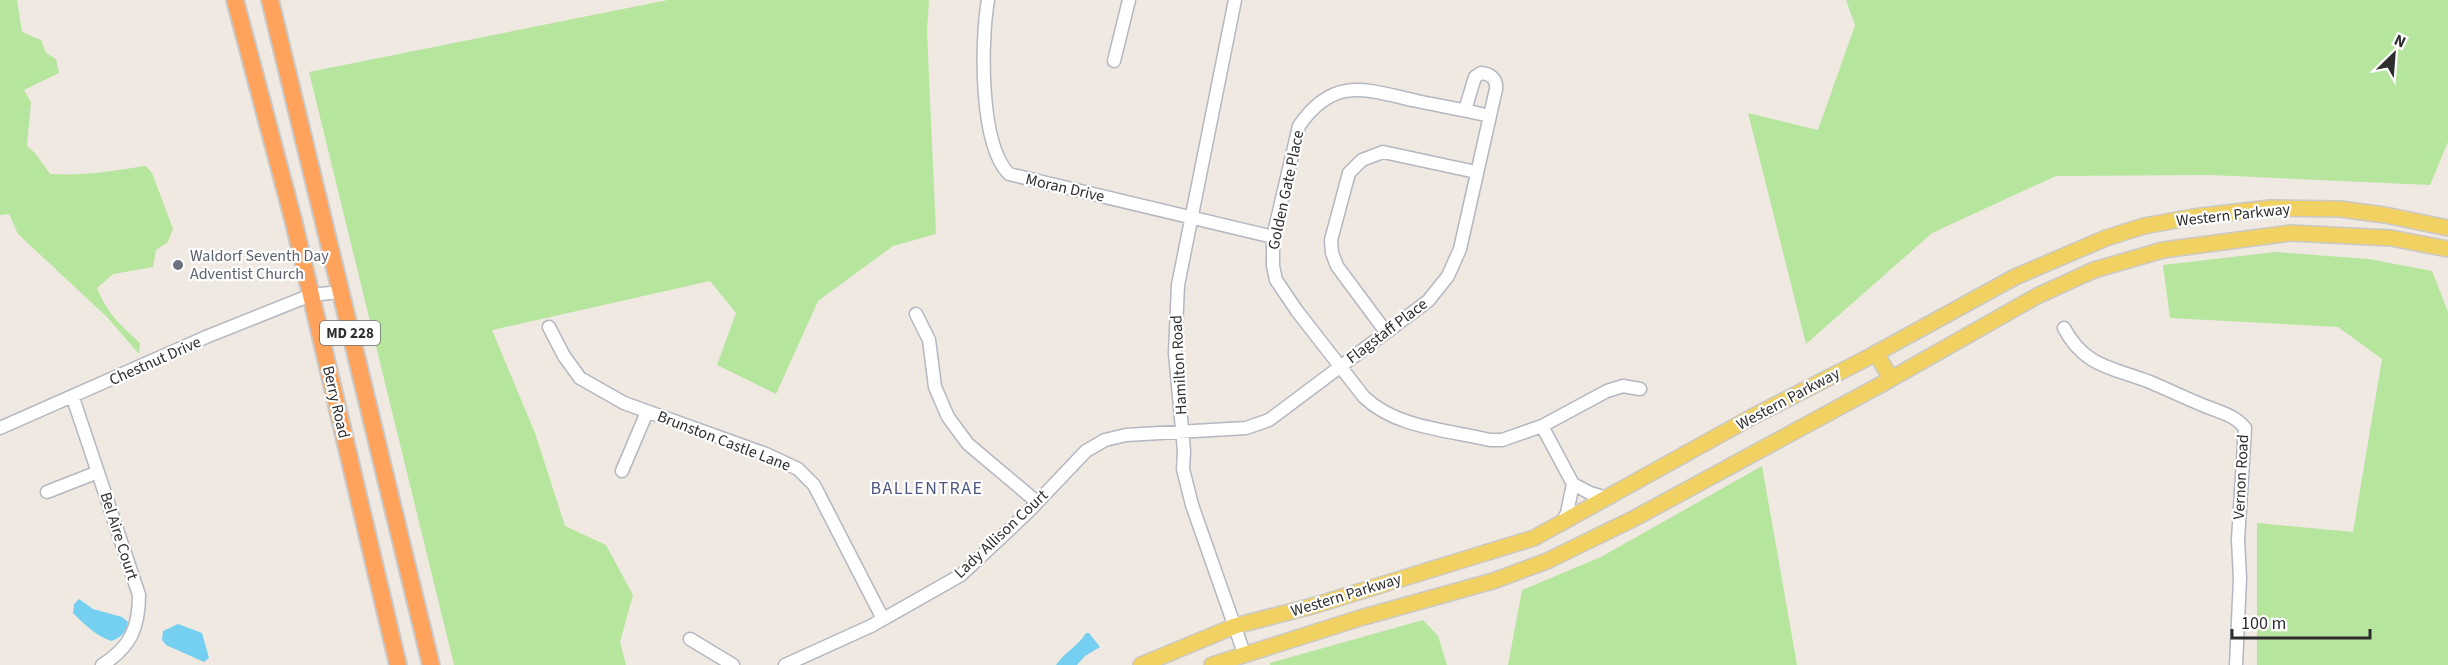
<svg xmlns="http://www.w3.org/2000/svg" width="2448" height="665" font-family="'Source Sans 3',sans-serif">
<style>
.green{fill:#b6e59e}
.water{fill:#75cff0}
.lines{fill:none;stroke-linecap:round;stroke-linejoin:round}
.minor-casing{stroke:#b4b7c1;stroke-width:15}
.major-casing{stroke:#c9c9c9;stroke-width:18}
.highway-casing{stroke:#c9c9c9;stroke-width:20}
.minor{stroke:#fff;stroke-width:12}
.major{stroke:#f2d163;stroke-width:15}
.highway{stroke:#ffa35c;stroke-width:16}
.worship-dot{fill:#6b7280;stroke:#fff;stroke-width:2}
.labels{text-anchor:middle;dominant-baseline:central;stroke-width:4.5;stroke-linejoin:round;paint-order:stroke}
.shield{fill:#fff;stroke:#6d6d6d;stroke-width:1.5}
.shield-label{font-size:15px;font-weight:bold;fill:#2e2e2e}
.street-label{font-size:16px;fill:#2e2e2e;stroke:#fff}
.worship-label{font-size:16px;fill:#5b616d;stroke:#fff;text-anchor:start}
.neighbourhood-label{font-size:18px;letter-spacing:1.5px;fill:#4d5680;stroke:#fff}
</style>
<rect width="100%" height="100%" fill="#efe9e1"/>
<path class="green" d="M0 0H17L22 32 41 40 46 53 56 59 59 73 24 90 31 102 27 146 35 153 50 174C83 176 113 171 146 166L152 173 173 229 168 242 156 250 153 267 113 274 97 288C106 312 121 326 140 343L139 354 107 317 18 234 9 214 0 215Z
M668 0H929L927 32 936 234 893 246 818 301 776 394 717 365 736 313 710 281 492 330 535 433 565 526 606 545 633 595 620 642 626 665H454L309 72Z
M1846 0H2448V142L2430 185 2211 175 2056 176 1932 233 1806 344 1748 113 1818 130 1855 25Z
M2275 252 2369 259 2432 271 2448 312V665H2257V523L2353 532 2382 359 2338 327 2170 318 2163 265Z
M1762 466 1797 665H1508L1522 590 1601 557Z
M1423 620 1438 636 1447 665H1270V663Z"/>
<path class="water" d="M79 599 93 609 122 617 128 622C126 632 121 638 111 641 95 635 84 624 73 613L74 604Z
M178 624 202 633 209 658 204 662 166 645 162 640 163 631Z
M1086 633H1089L1100 647 1085 656 1077 665H1056C1065 652 1078 646 1086 633Z"/>
<g class="lines">
<g class="minor-casing">
<path id="minor" d="M988 0C981 40 979 144 1009 174L1273 237
M1235 0 1178 285 1175 353 1184 451 1183 469 1192 505 1244 653
M1114 61 1129 0
M1490 116C1466 110 1441 106 1417 101 1367 90 1334 75 1299 126L1273 237V266L1276 280 1297 311 1364 397C1396 428 1448 430 1490 440H1502L1542 426 1607 391 1623 386 1640 389
M916 314 929 340 935 387 948 417 968 444 1037 502
M549 327 564 356 580 378 624 403 766 454 798 469 814 485 883 619
M2064 328C2084 367 2114 368 2150 382 2169 390 2187 399 2205 406 2219 412 2235 415 2245 428L2238 540 2240 578 2236 665
M1386 332 1337 266 1332 253 1331 240 1349 173 1362 160 1383 152 1476 172
M73 398 139 595C139 627 131 647 102 665
M1542 426 1573 484 1590 493 1607 498
M0 428 206 337 311 295 340 292
M622 471 647 412
M47 492 98 472
M1561 524 1567 513 1573 484
M690 639 733 665
M785 665 871 626 961 575 1028 512 1086 451 1105 440 1126 435 1246 428 1269 420 1428 301 1448 276 1460 249 1496 89C1497 79 1491 74 1481 73L1475 77 1465 110"/>
</g>
<g class="major-casing">
<path id="major" d="M1876 353 1891 379
M1141 665 1235 626 1316 605 1534 538 1752 417 1871 356 2015 277 2106 238 2144 226 2193 217 2270 208 2340 209 2385 215 2448 228
M1212 665 1360 618 1493 581 1547 561 1635 518 1880 385 2037 296 2094 270 2163 250 2291 233 2391 238 2448 249"/>
</g>
<g class="highway-casing">
<path id="highway" d="M235 0 294 223 398 665
M270 0 431 665"/>
</g>
<use href="#minor" class="minor"/>
<use href="#major" class="major"/>
<use href="#highway" class="highway"/>
</g>
<circle class="worship-dot" cx="178" cy="265" r="6"/>
<g class="labels">
<rect class="shield" x="320" y="321" width="60" height="24" rx="4.5"/>
<g class="shield-label">
<text x="350" y="333">MD 228</text>
</g>
<g class="street-label">
<text transform="translate(1065 188) rotate(13)">Moran Drive</text>
<text transform="translate(1286 190) rotate(-78)">Golden Gate Place</text>
<text transform="translate(2233 215) rotate(-6)">Western Parkway</text>
<text transform="translate(1387 331) rotate(-37)">Flagstaff Place</text>
<text transform="translate(155 361) rotate(-24)">Chestnut Drive</text>
<text transform="translate(1179 365) rotate(-93)">Hamilton Road</text>
<text transform="translate(1788 399) rotate(-28)">Western Parkway</text>
<text transform="translate(336 402) rotate(77)">Berry Road</text>
<text transform="translate(724 441) rotate(21)">Brunston Castle Lane</text>
<text transform="translate(2241 477) rotate(-87)">Vernon Road</text>
<text transform="translate(1001 534) rotate(-43)">Lady Allison Court</text>
<text transform="translate(119 536) rotate(72)">Bel Aire Court</text>
<text transform="translate(1346 595) rotate(-17)">Western Parkway</text>
</g>
<g class="worship-label">
<text x="190" y="256">Waldorf Seventh Day<tspan x="190" dy="18">Adventist Church</tspan></text>
</g>
<g class="neighbourhood-label">
<text x="927" y="488">BALLENTRAE</text>
</g>
</g>
<g transform="translate(2394 54) rotate(25)" stroke="#ffffff" stroke-width="4.5" paint-order="stroke">
<path d="M0-4.5L10 22L0 15L-10 22Z" fill="#2e2e2e"/>
<text y="-9" font-size="16" font-weight="bold" text-anchor="middle" fill="#2e2e2e">N</text>
</g>
<path d="M2232 629v9h138v-9" fill="none" stroke="#2e2e2e" stroke-width="3"/>
<text x="2241" y="629" font-size="18" fill="#2e2e2e" stroke="#ffffff" stroke-width="4.5" paint-order="stroke">100 m</text>
</svg>
